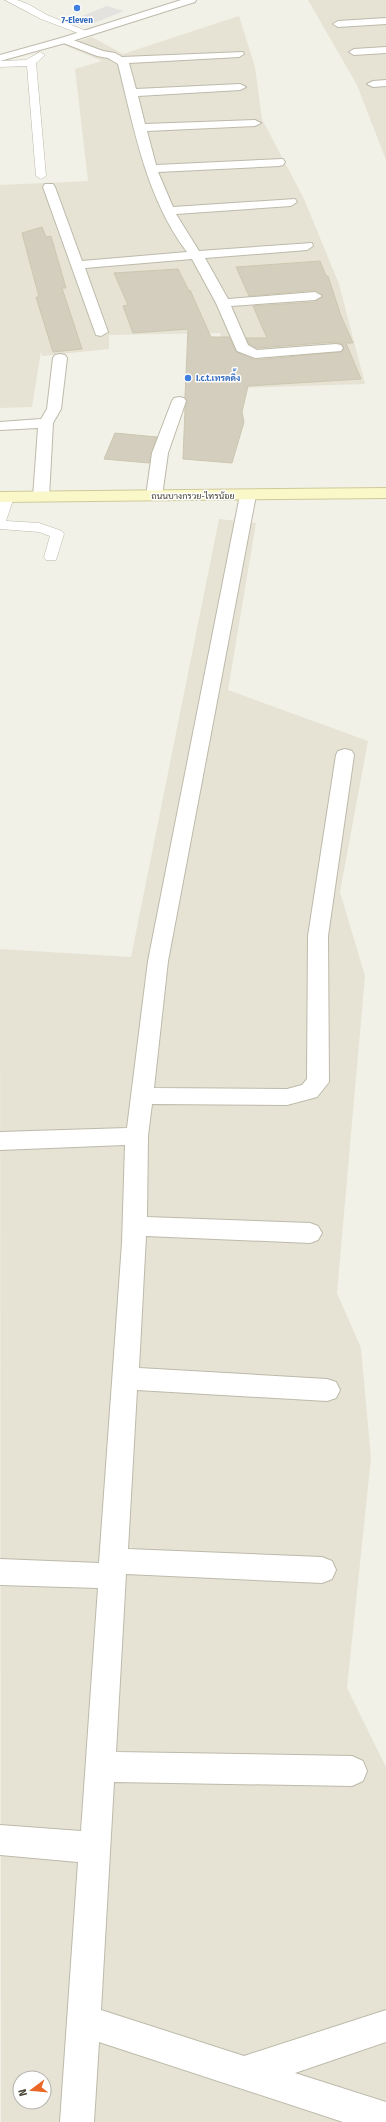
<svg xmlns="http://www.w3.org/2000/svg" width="386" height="2122" font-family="'Fira Sans Condensed',Sarabun,sans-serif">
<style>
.residential{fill:#e6e3d5;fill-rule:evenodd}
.parking{fill:#e4e2df}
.building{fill:#d3cebd;stroke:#cdc7b1}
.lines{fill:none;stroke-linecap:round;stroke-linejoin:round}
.service-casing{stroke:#bdbaaa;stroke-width:1}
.minor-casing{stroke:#bdbaaa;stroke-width:2}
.tertiary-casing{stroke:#bdbaaa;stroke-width:2}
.secondary-casing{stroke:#cfca99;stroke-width:2}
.service{fill:#fff;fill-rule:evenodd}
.minor{fill:#fff;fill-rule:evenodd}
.tertiary{fill:#fff;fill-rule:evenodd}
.secondary{fill:#faf7c9;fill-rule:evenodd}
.shop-dot{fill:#3f7fe0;stroke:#fff;stroke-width:1.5}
.labels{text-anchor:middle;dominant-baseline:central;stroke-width:3;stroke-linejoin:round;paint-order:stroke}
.far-shop-label{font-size:9px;font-weight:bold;fill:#366cbe;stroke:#fff}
.far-street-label{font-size:9px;fill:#454236;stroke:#fff}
</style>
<rect width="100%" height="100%" fill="#f2f1e7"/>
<path class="residential" d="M308 0H386V160L357 85Z
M239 16 255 67 262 119 304 199 339 284 365 384 237 388 220 333 109 335V349L42 356 41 351 32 407 0 408V185L88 181 75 69 102 61 64 45 92 37 123 54Z
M219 519 256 523 228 690 368 741 340 892 365 976 337 1293 361 1348 371 1458 347 1688 386 1767V2122H1L0 949 131 957ZM20 2078H44V2102H20Z"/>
<path class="parking" d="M107 6 124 11 92 24 74 19Z"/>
<path class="building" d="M42 227 46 237 51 236 66 288H62L82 349 53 352 36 297H39L22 233Z
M320 261 326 276H328L341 316 353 343H346L361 379 248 386 242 412 244 422 232 463 183 459 185 409 187 401 185 397 188 329 133 333 123 306 128 305 114 273 178 269 190 293V290L211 337H229L236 352 255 360 341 352 344 349 342 344 336 342 257 348 249 344 246 338H267L253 306 315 302 323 295 315 290 249 296 236 267Z
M115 433 157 437 149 463 104 459Z"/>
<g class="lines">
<g class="service-casing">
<path id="service" d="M5 0H17L28 4 47 15 91 33 89 35H83L41 19Z
M40 52 45 55 36 63 46 176 41 179 36 176 27 66 0 67V61L26 60Z
M7 493 14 497 6 521 39 523 62 531 64 534 56 560H46L44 557 50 536 39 532 0 529V498L2 494Z"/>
</g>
<g class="minor-casing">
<path id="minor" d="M386 18V24L338 27 333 24 338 21Z
M65 37 103 51 115 53 122 57 243 52 244 54 239 57 129 63 136 89 240 84 246 87 240 90 138 96 145 124 255 120 261 123 255 126 147 131 156 165 283 159 285 162 283 165 279 166 158 172 173 207 295 199 297 202 291 206 176 214 199 251 312 243 313 246 307 250 205 258 228 299 315 292 322 296 315 300 231 306 248 345 257 350 336 344 341 345 343 348 341 351 255 358 237 351 216 303 192 259 85 268 108 332 101 336 96 335 43 187 45 184H53L55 187 82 261 187 252C146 198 134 128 118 64L108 58 97 56 61 42 60 40Z
M386 47V53L354 55 349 52 354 49Z
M386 80V86L373 87 367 84 373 81Z
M60 354 65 355 67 358 61 409 53 423 49 497 47 500H35L33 497 38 428 0 430V422L41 419 47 409 53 358 55 355Z
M179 397 184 398 186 401 168 453 162 496 160 499H148L146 496 152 453 172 401 174 398Z
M248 490 254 492 256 495 168 961 154 1088 287 1089 302 1085 307 1079 308 936 336 755 338 751 345 749 352 751 354 755 328 936 329 1082 317 1097 287 1105 152 1104 148 1136 147 1217 310 1223 318 1226 322 1233 318 1240 310 1243 146 1236 139 1368 327 1379 336 1382 340 1390 336 1398 327 1401 137 1390 128 1549 322 1557 332 1561 336 1570 332 1579 322 1583 126 1574 116 1752 352 1756 363 1761 367 1771 363 1781 352 1786 114 1782 101 2010 244 2056 386 2010V2042L295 2073 386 2102V2122H343L99 2042 94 2122H60L78 1862 0 1855V1825L81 1831 98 1588 0 1585V1559L99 1563 122 1243 125 1145 0 1150V1132L127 1128 148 961 240 495 242 492Z"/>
</g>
<g class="tertiary-casing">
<path id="tertiary" d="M181 0H196L195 2 69 42 0 61V55L61 38Z"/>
</g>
<g class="secondary-casing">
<path id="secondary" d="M386 488V498L0 502V492Z"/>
</g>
<use href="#service" class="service"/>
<use href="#minor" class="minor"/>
<use href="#tertiary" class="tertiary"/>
<use href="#secondary" class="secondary"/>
</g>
<g class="shop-dot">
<circle cx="77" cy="8" r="4"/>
<circle cx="188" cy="378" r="4"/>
</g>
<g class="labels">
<g class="far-shop-label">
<text x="77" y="20">7-Eleven</text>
<text x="196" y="378" text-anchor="start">I.c.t.เทรดดิ้ง</text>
</g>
<g class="far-street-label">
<text x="193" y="496">ถนนบางกรวย-ไทรน้อย</text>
</g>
</g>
<g transform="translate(32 2090) rotate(254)"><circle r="19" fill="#ffffff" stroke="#b5b3af"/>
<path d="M0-3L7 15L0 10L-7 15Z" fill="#ea6726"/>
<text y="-6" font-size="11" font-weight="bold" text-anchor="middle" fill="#454236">N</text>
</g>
</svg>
